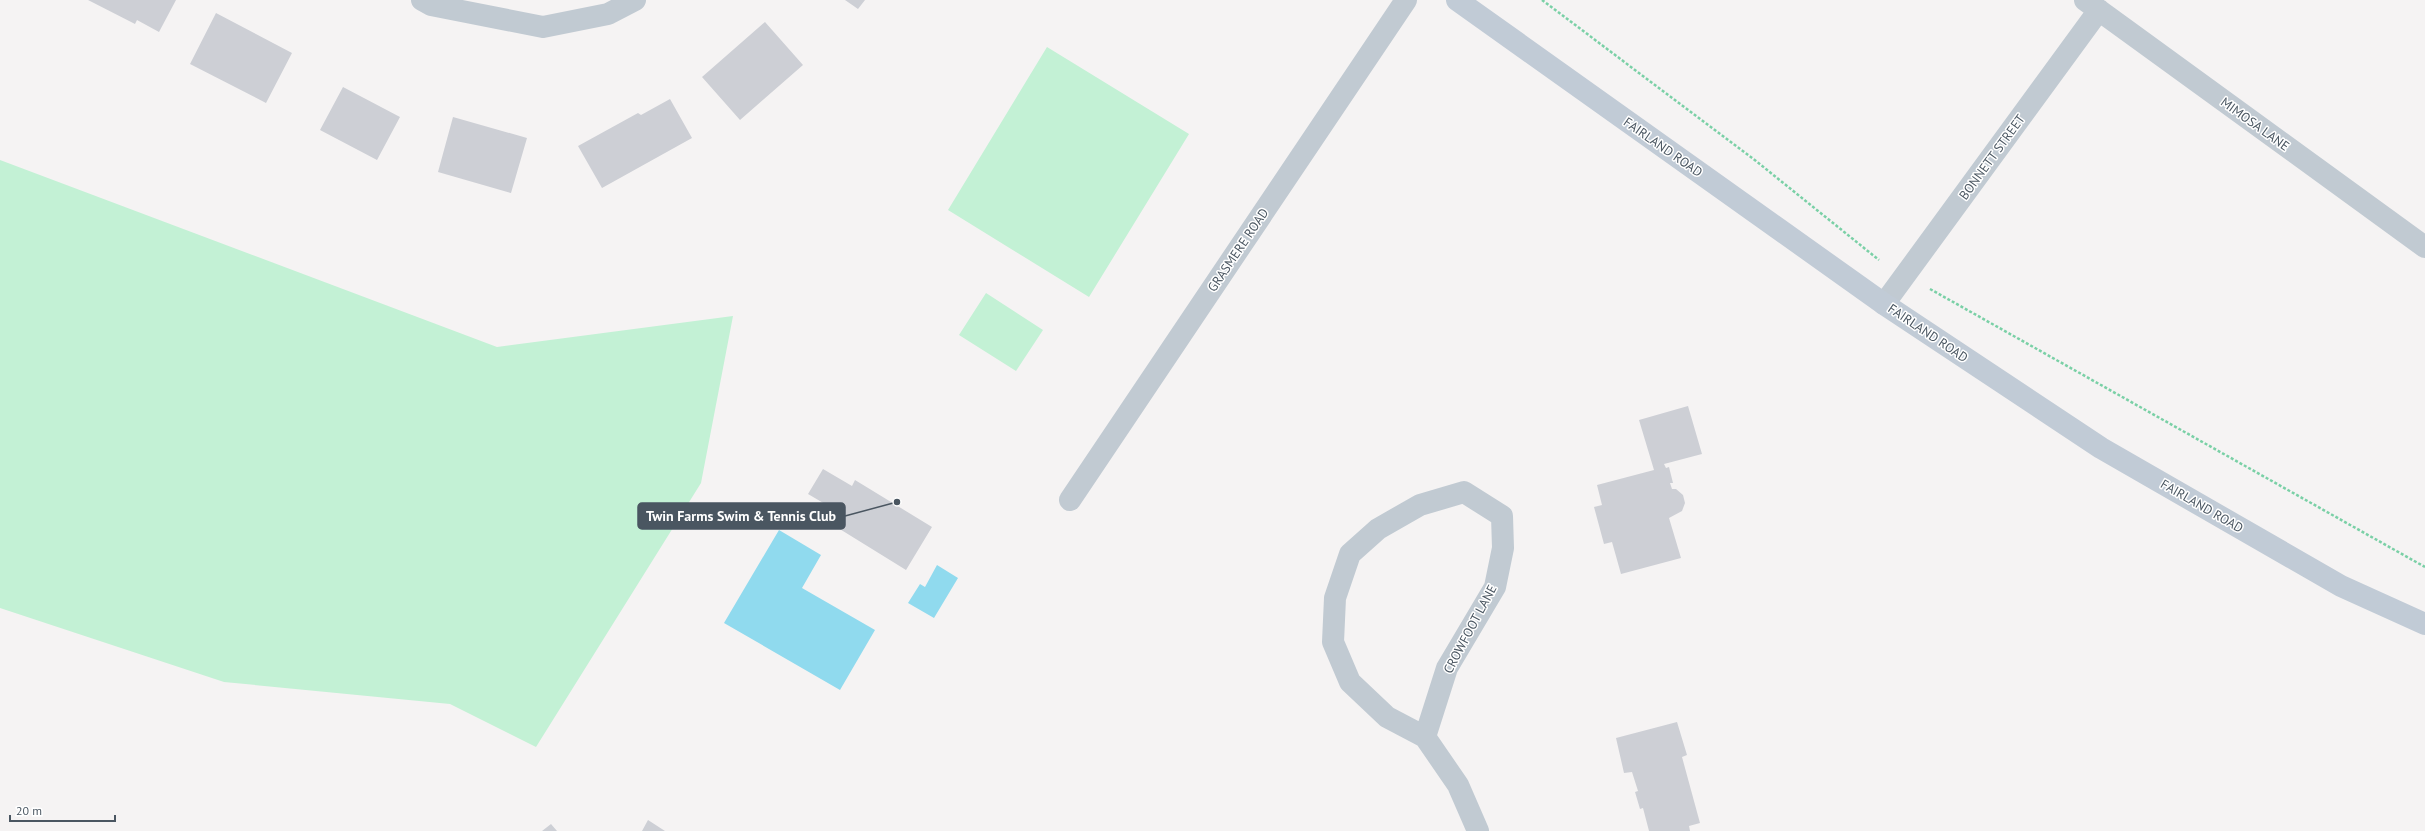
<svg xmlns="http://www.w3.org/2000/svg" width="2425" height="831" font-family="'PT Sans',sans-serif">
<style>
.green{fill:#c3f1d5}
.water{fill:#90daee}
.building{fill:#cdcfd5}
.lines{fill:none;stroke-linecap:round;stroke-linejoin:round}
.path{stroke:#7ad0a6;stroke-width:2.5;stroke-dasharray:3 2;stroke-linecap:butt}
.minor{stroke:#c1cad2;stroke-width:22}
.secondary{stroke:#c1cbd6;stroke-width:22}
.labels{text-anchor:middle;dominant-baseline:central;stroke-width:3;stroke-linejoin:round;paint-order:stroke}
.street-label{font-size:13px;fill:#4a5661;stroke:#fff}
.leader{fill:none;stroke:#4a5661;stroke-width:1.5}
.callout-dot{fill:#4a5661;stroke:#fff;stroke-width:1.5}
.callout{fill:#4a5661;stroke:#4a5661;stroke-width:1.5}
.callout-label{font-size:14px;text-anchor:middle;font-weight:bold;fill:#fff}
</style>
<rect width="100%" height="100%" fill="#f5f3f3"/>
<path class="green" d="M1047 47 1189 134 1089 297 948 210Z
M0 160 497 347 733 316 701 483 536 747 450 704 224 682 0 608Z
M986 293 1043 330 1016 371 959 335Z"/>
<path class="water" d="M779 530 821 555 802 588 875 630 840 690 724 623Z
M937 565 958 578 934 618 908 603 920 584 925 587Z"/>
<path class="building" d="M88 0H176L159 32 137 20 135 24Z
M845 0H865L858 9Z
M216 13 292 53 266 103 190 64Z
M765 22 803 65 740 120 702 77Z
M343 87 400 117 377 160 320 130Z
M670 99 692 138 602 188 578 146 638 113 641 115Z
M453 117 527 138 511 193 438 172Z
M1688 406 1702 454 1664 464 1666 468 1669 467 1673 483H1670L1672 489H1676L1683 495 1685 503 1682 511 1669 518 1681 558 1621 574 1612 542 1604 544 1594 507 1602 505 1597 485 1654 470 1639 420Z
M823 469 852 486 855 480 932 527 906 570 830 523 837 511 808 494Z
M1677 722 1687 755 1682 757 1700 823 1689 826 1690 831H1649L1643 808 1640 809 1635 792 1638 791 1632 772 1624 773 1616 738Z
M648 820 665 831H642Z
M551 824 557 831H542Z"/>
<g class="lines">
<path class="path" d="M1542 0 1756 161 1879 260
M1930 289 2425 567"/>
<path class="minor" d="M422 0 431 5 543 27 608 14 635 0
M2085 0 2425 247
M1884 304 2099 10
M1070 500 1406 0
M1425 737 1447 668 1495 587 1503 548 1502 516 1464 492 1420 505 1378 529 1350 554 1335 598 1333 642 1350 682 1387 717 1425 737 1458 785 1478 831"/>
<path class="secondary" d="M1457 0 1884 304 2101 448 2341 586 2425 624"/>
</g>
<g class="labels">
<g class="street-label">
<text transform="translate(2255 124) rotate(36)">MIMOSA LANE</text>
<text transform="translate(1663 147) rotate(35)">FAIRLAND ROAD</text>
<text transform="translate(1992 157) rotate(-54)">BONNETT STREET</text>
<text transform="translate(1238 250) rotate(-56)">GRASMERE ROAD</text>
<text transform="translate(1928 333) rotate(34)">FAIRLAND ROAD</text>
<text transform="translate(2202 506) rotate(30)">FAIRLAND ROAD</text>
<text transform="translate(1470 629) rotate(-62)">CROWFOOT LANE</text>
</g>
</g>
<path class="leader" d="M897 502L845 516"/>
<circle class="callout-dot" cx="897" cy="502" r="4"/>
<rect class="callout" x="638" y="503" width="207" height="26" rx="4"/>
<g class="callout-label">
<text x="741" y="521">Twin Farms Swim &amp; Tennis Club</text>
</g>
<path d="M10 815v6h105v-6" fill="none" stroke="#4a5661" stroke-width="2"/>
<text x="16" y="815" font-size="12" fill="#4a5661" stroke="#ffffff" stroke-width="3" paint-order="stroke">20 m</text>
</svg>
